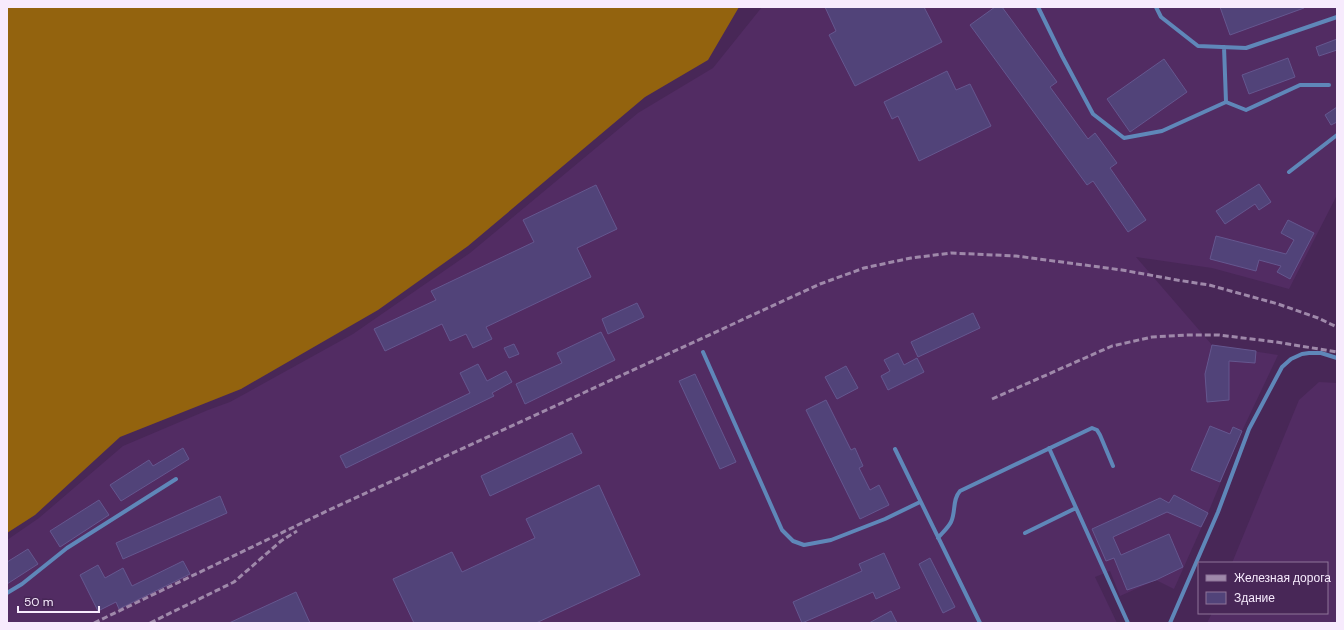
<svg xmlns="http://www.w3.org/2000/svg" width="1344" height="630" font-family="'DM Sans',sans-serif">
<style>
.built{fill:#522c63}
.forest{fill:#93630e}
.building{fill:#514379;stroke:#65578f}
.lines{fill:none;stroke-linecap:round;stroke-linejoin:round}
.service{stroke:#5f87b9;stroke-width:4}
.rail{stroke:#9f89aa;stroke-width:3;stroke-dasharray:6 3;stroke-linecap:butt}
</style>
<rect width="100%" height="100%" fill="#482757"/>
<path class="built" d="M762 7H1337V195L1289 289 1212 268 1136 257 1212 345 1278 355 1242 431 1208 513 1174 589 1156 580 1120 596 1110 571 1095 577 1117 623H7V540L39 518 123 446 208 410 230 402 353 334 470 253 638 113 713 68Z
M1319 382 1337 383V623H1207L1212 613H1327V563H1232L1299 400Z"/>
<path class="forest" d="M7 7H739L708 60 645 97 468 246 378 310 241 389 120 437 35 515 7 533Z"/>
<path class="building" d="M825 7H924L942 42 855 86 829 35 836 31Z
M995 7H1002L1057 82 1050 87 1088 139 1095 133 1117 163 1110 168 1146 220 1128 232 1093 181 1087 185 970 25Z
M1220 7H1304V8L1230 35Z
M1337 39V50L1319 56 1316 47Z
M1288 58 1295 77 1249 94 1242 75Z
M1164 59 1187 92 1130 132 1107 99Z
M947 71 956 90 970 84 991 126 919 161 898 116 892 119 884 102Z
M1337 107V122L1331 125 1325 115Z
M1259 184 1271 202 1259 210 1255 204 1225 224 1216 211Z
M596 185 617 229 577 248 591 277 486 327 492 339 473 348 466 334 450 341 442 324 385 351 374 329 436 300 431 291 534 242 523 220Z
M1288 220 1314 233 1290 279 1277 272 1281 266 1259 260 1256 271 1210 259 1216 236 1286 254 1294 240 1281 233Z
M637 303 644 317 608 334 602 319Z
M973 313 980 328 918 357 911 342Z
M601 332 615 360 525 404 516 384 562 363 557 353Z
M514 344 519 354 509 358 504 348Z
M1212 345 1256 351 1255 363 1229 361V400L1207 402 1205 374Z
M898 353 904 365 917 358 924 372 888 390 881 376 890 371 884 360Z
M478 364 487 381 506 371 512 382 492 393 494 396 346 468 340 456 470 393 460 373Z
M846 366 858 388 837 399 825 377Z
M695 374 736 462 720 469 679 381Z
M826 400 851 450 855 448 863 466 859 468 870 490 879 485 889 505 860 519 806 410Z
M1210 426 1230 434 1233 427 1242 431 1220 482 1191 470Z
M572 433 582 453 490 496 481 476Z
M183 448 189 459 121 501 110 485 149 460 153 466Z
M599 485 640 575 536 623H414L393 579 452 552 462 572 535 538 526 519Z
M1174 495 1208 513 1201 527 1167 512 1113 537 1121 555 1169 534 1183 567 1156 580 1127 590 1114 558 1106 561 1092 529 1160 498 1169 503Z
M220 496 227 513 123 559 116 543Z
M99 500 109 515 60 547 50 531Z
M28 549 38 564 7 584V562Z
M884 553 900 588 876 599 873 592 802 623 793 602 862 571 859 564Z
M930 558 955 607 943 613 919 564Z
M183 561 190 574 119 609 116 602 98 611 80 575 98 565 105 578 123 568 132 586Z
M296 592 310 623H229Z
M891 611 897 623H869Z"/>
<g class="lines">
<path class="service" d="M1038 7 1062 56 1093 114 1124 138 1162 131 1226 102 1224 47
M1156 7 1161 17 1198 46 1246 48 1337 17
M1226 102 1246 110 1300 85H1329
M1289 172 1337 135
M703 352 782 530 793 541 804 545 831 540 885 519 920 502
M1049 448 1128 623
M895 449 980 623
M1025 533 1076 508
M938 538C942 533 948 528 951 522 956 512 952 500 960 491L1092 428 1097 430 1100 435 1113 466
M7 593 22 584 67 548 176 479
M1170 623 1218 512 1249 429 1282 367 1291 359 1302 354 1309 353H1321L1337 358"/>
<path class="rail" d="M992 399 1112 346 1152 337 1186 335H1219L1276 342 1337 352
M94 623 329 510 820 284 864 268 911 258 951 253 1016 256 1122 270 1177 280 1209 285 1278 304 1318 318 1337 327
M150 623 234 582 281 541 297 531"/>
</g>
<rect width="1344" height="630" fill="none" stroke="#f7ebfd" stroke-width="16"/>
<rect x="1198" y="562" width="130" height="52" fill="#482757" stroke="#8e7599"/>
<rect x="1206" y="575" width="20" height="6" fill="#9f89aa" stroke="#8e7599"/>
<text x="1234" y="582" font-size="12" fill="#f7ebfd">Железная дорога</text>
<rect x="1206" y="592" width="20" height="12" fill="#514379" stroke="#8e7599"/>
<text x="1234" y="602" font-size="12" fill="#f7ebfd">Здание</text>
<path d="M18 606v6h81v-6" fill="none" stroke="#f7ebfd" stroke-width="2"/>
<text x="24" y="606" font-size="12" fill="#f7ebfd" stroke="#482757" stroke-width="3" paint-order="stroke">50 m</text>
</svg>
